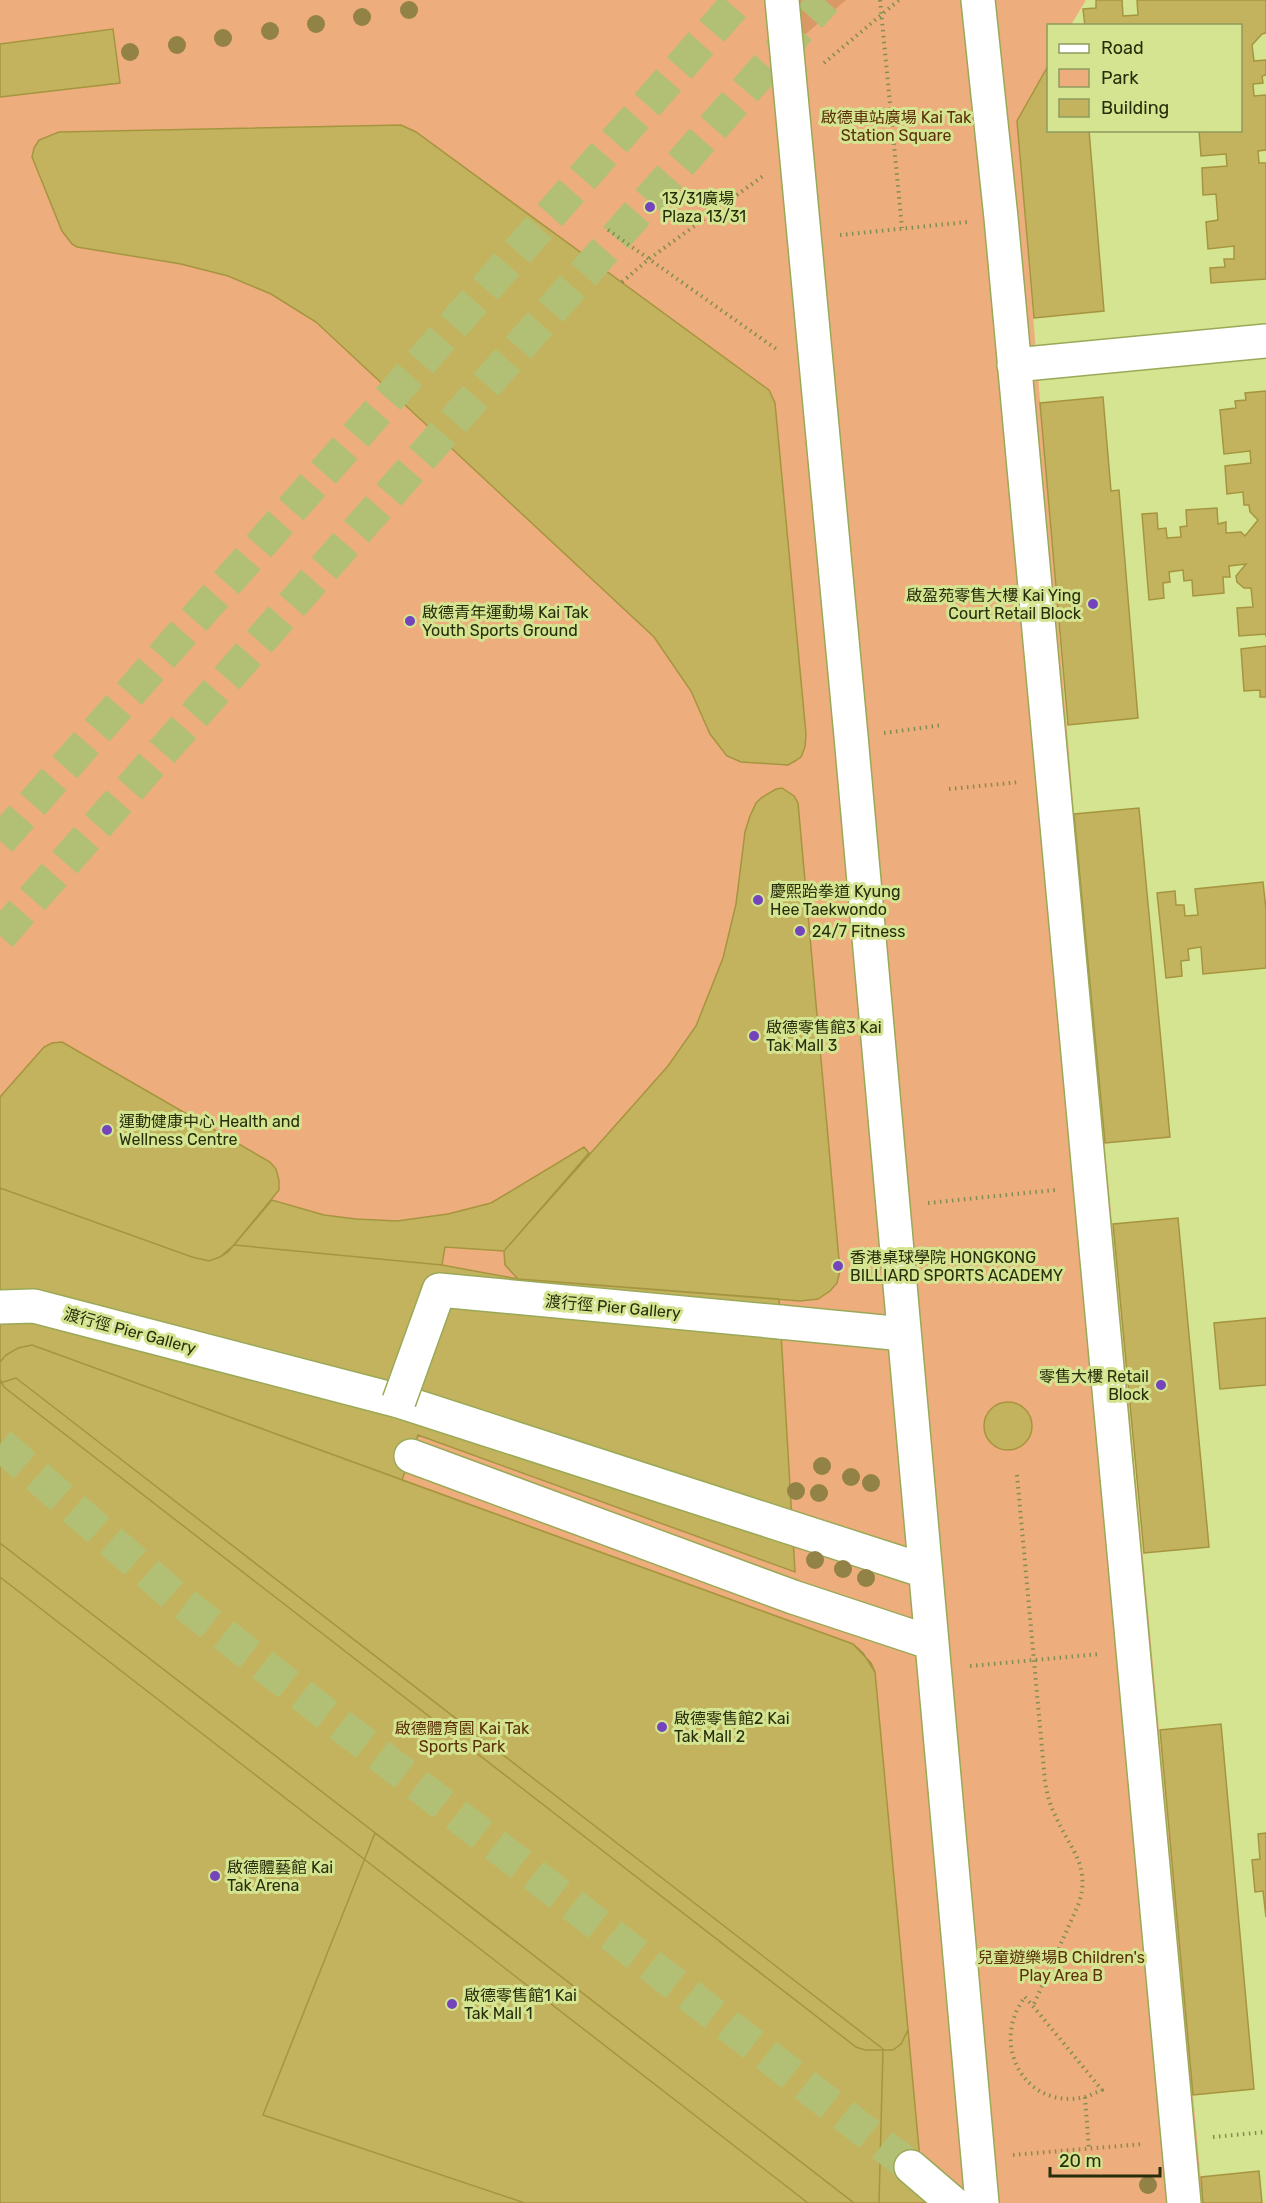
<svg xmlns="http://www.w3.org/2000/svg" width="1266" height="2203" font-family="Rubik,'Noto Sans TC',sans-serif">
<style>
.green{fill:#eead7c}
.forest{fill:#d99865}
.building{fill:#c4b35e;stroke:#a6953f;stroke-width:1.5}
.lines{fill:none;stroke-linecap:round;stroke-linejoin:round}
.street-tunnel{stroke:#b2c076;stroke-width:33;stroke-dasharray:33 16;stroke-linecap:butt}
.highway-tunnel{stroke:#b2c076;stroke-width:33;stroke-dasharray:33 16;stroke-linecap:butt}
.street-casing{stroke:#9aa957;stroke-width:36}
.path{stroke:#828d52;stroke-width:4;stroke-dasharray:1.5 4.5;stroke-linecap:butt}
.street{stroke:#fff;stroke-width:33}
.street-bridge-casing{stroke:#9aa957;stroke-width:36;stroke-linecap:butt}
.street-bridge{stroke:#fff;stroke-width:33}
.tree{fill:#928246}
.poi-dot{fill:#7344bb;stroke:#d4e491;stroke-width:2}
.labels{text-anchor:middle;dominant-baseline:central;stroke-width:6;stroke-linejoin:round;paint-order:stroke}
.park-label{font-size:16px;fill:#5c3109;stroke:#d4e491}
.poi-label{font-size:16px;fill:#282e0c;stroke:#d4e491;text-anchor:start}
.street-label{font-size:16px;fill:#282e0c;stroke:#d4e491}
</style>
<rect width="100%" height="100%" fill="#d4e491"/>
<path class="green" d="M0 0H1086L1071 25 1048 26V66L1017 121 1074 814 1203 2203H0Z"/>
<path class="forest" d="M797 0H846L801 38Z"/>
<path class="building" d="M1096 0H1122L1123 16 1138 15 1137 0H1266V33L1262 34 1252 45 1254 61 1266 60V75L1262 76 1263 83 1253 84 1254 96 1266 95V150L1258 151 1259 163H1266V279L1211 283 1210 268 1225 267 1224 259H1234V246L1208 249 1206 222 1218 220 1216 194 1203 195 1202 168 1227 166 1226 154 1201 156 1199 130H1240V26H1085L1083 9 1096 8Z
M113 29 120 83 0 97V44Z
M1048 66V130H1089L1104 311 1034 318 1017 121Z
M401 125 416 132 769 390 775 403 806 734 805 747 801 757 795 761 788 765 741 762 727 756 710 734 691 691 654 637 316 322 271 294 228 276 181 264 77 247 72 244 62 231 32 157 34 148 39 140 59 132Z
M1266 391V637V634L1239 636 1237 608 1253 607 1251 588H1244L1237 582 1236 576 1246 564 1229 566 1230 577H1223L1224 593 1193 596 1192 580 1184 581 1183 570 1169 572 1170 582 1163 583 1164 598 1149 600 1142 514 1157 513 1158 529 1166 528 1167 538 1181 537 1180 527 1187 526 1186 510 1217 508 1218 524 1226 522V533L1241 532 1245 536 1258 520 1250 512 1249 505H1244L1243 492 1227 494 1225 466 1251 463 1250 451 1224 454 1220 410 1236 408 1235 401 1246 400 1245 393Z
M1103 397 1111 491 1119 490 1138 718 1068 725 1040 403Z
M1266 646V697H1260V690L1244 691 1241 649Z
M782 788 794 796 798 803 840 1271 837 1283 830 1291 818 1299 800 1301 518 1279 505 1265 504 1251 668 1066 696 1026 723 958 736 904 745 832 750 816 756 803 761 798 776 789Z
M1139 808 1170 1137 1105 1143 1074 814Z
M1263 882 1266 909V968L1203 974 1201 947 1188 949 1189 960 1181 961 1182 976 1166 978 1157 893 1175 891 1176 905H1184L1185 916 1198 915 1195 889Z
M62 1042 270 1162 276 1169 279 1180V1190L228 1252 220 1257 209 1261 192 1257 0 1188V1097L44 1047 52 1043Z
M584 1147 589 1153 504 1251 445 1247 442 1265 234 1245 272 1200 324 1215 356 1219 397 1221 448 1214 491 1203Z
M0 1188 192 1257 209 1261 220 1257 234 1245 442 1265 518 1279 779 1299 795 1572 418 1435 402 1480 853 1644 871 1663 875 1672 924 2203H0Z
M1178 1218 1209 1547 1144 1553 1113 1224Z
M1266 1318V1385L1220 1389 1214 1323Z
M32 1345 853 1644 863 1653 875 1672 908 2030 901 2044 893 2050H865L856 2047 4 1387 0 1379V1362L6 1355 18 1348Z
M16 1378 883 2049 879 2203H808L0 1577V1383Z
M984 1426a24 24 0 1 1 48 0a24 24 0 1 1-48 0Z
M0 1543 708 2090 854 2203H0Z
M1221 1724 1254 2089 1193 2095 1160 1730Z
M375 1833 708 2090 854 2203H525L263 2115Z
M1266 1833V1917L1263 1891 1255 1892 1252 1860 1260 1859 1258 1834Z
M1259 2171 1262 2203H1203L1201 2177Z"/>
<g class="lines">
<path class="street-tunnel" d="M0 1444 174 1596 911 2167"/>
<path class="highway-tunnel" d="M0 841 739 0
M0 936 825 0"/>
<g class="street-casing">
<path id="street" d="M782 0 851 736 982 2203
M978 0 1001 218 1184 2203
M1014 365 1266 341
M0 1307 34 1306 399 1401 925 1571
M780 1322 904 1334
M411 1456 793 1597 932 1643
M911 2167 953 2203"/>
</g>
<path class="path" d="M880 0 902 228
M824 63 899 0
M608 230 779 351
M840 235 967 222
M622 282 649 259 763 176
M884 733 943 725
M949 789 1020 782
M928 1203 1055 1190
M1017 1475 1045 1781C1047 1794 1050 1806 1056 1817 1070 1849 1091 1866 1079 1903L1033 2006
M970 1666 1100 1654
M1025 1997 1033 2006 1102 2090C1096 2092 1090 2096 1085 2097 1025 2111 989 2044 1025 1997Z
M1085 2097 1089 2149
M1213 2137 1266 2132
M1013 2155 1143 2144"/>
<use href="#street" class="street"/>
<g class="street-bridge-casing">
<path id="street-bridge" d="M399 1401 439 1290 780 1322"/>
</g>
<use href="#street-bridge" class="street-bridge"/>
</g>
<g class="tree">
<circle cx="409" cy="10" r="9"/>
<circle cx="362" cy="17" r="9"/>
<circle cx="316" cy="24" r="9"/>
<circle cx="270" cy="31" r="9"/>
<circle cx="223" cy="38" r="9"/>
<circle cx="177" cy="45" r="9"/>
<circle cx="130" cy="52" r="9"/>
<circle cx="822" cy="1466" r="9"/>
<circle cx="851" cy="1477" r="9"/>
<circle cx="871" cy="1483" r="9"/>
<circle cx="796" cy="1491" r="9"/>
<circle cx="819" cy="1493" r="9"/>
<circle cx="815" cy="1560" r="9"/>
<circle cx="843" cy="1569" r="9"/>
<circle cx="866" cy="1578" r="9"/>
<circle cx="1148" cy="2185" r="9"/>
</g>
<g class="poi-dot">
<circle cx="650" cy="207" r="6"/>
<circle cx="1093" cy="604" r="6"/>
<circle cx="410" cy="621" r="6"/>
<circle cx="758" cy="900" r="6"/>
<circle cx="800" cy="931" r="6"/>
<circle cx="754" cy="1036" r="6"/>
<circle cx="107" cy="1130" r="6"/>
<circle cx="838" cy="1266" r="6"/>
<circle cx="1161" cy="1385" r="6"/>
<circle cx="662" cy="1727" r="6"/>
<circle cx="215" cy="1876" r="6"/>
<circle cx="452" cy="2004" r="6"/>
</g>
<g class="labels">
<g class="park-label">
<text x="896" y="117">啟德車站廣場 Kai Tak<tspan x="896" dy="18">Station Square</tspan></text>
<text x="462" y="1728">啟德體育園 Kai Tak<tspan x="462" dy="18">Sports Park</tspan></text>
<text x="1061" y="1957">兒童遊樂場B Children's<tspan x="1061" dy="18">Play Area B</tspan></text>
</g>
<g class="poi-label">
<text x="662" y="198">13/31廣場<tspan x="662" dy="18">Plaza 13/31</tspan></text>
<text x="1081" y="595" text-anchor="end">啟盈苑零售大樓 Kai Ying<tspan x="1081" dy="18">Court Retail Block</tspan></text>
<text x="422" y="612">啟德青年運動場 Kai Tak<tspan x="422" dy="18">Youth Sports Ground</tspan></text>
<text x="770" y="891">慶熙跆拳道 Kyung<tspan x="770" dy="18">Hee Taekwondo</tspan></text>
<text x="812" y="931">24/7 Fitness</text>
<text x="766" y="1027">啟德零售館3 Kai<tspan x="766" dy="18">Tak Mall 3</tspan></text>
<text x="119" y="1121">運動健康中心 Health and<tspan x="119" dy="18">Wellness Centre</tspan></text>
<text x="850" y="1257">香港桌球學院 HONGKONG<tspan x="850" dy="18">BILLIARD SPORTS ACADEMY</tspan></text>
<text x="1149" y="1376" text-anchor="end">零售大樓 Retail<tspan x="1149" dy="18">Block</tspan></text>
<text x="674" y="1718">啟德零售館2 Kai<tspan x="674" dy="18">Tak Mall 2</tspan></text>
<text x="227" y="1867">啟德體藝館 Kai<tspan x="227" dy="18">Tak Arena</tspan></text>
<text x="464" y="1995">啟德零售館1 Kai<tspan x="464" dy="18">Tak Mall 1</tspan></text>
</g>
<g class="street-label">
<text transform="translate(613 1307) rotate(5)">渡行徑 Pier Gallery</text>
<text transform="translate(130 1331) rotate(15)">渡行徑 Pier Gallery</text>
</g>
</g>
<rect x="1047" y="24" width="195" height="108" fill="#d4e491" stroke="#8f9b5c" stroke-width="1.5"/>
<rect x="1059" y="44" width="30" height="9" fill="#ffffff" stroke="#8f9b5c" stroke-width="1.5"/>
<text x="1101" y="54" font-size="18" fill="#282e0c">Road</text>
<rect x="1059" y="69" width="30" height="18" fill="#eead7c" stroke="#8f9b5c" stroke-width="1.5"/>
<text x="1101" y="84" font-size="18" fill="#282e0c">Park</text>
<rect x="1059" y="99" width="30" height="18" fill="#c4b35e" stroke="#8f9b5c" stroke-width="1.5"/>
<text x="1101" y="114" font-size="18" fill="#282e0c">Building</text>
<path d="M1050 2167v9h110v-9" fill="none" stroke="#282e0c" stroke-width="3"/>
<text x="1059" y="2167" font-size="18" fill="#282e0c" stroke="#d4e491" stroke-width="4.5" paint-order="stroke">20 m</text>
</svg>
